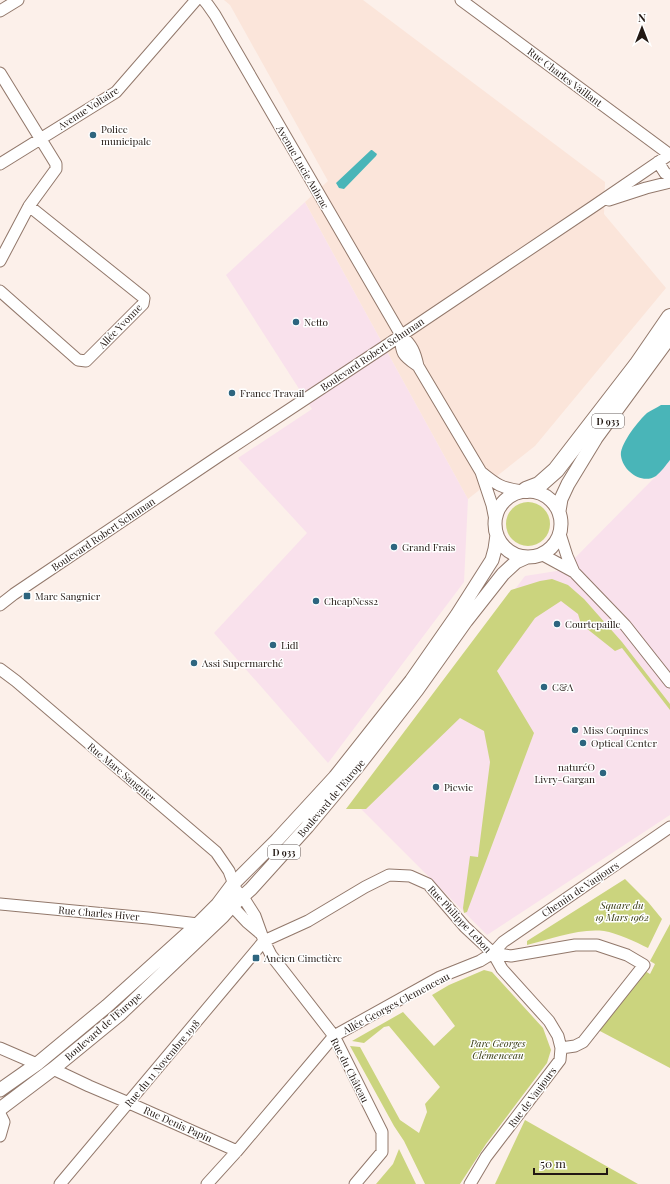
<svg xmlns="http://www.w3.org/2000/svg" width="670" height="1184" font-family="'Playfair Display',serif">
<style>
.commercial{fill:#f9e1ec}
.built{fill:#fbe5da}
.green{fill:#cbd47e}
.water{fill:#49b5b8}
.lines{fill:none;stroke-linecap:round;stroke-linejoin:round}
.minor-casing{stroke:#92786b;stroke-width:13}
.major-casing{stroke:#92786b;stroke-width:15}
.highway-casing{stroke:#92786b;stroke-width:18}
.minor{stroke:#fff;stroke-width:11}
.major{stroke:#fff;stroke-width:13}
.highway{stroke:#fff;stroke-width:16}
.poi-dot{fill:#2d657f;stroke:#fff;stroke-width:1.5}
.labels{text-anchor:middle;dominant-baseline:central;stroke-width:3;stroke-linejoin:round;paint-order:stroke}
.shield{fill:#fff;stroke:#645d5a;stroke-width:1}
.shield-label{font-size:9px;font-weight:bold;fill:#221813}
.street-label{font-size:10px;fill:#221813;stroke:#fff}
.poi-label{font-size:10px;fill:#221813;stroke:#fff;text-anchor:start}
.park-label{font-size:10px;font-style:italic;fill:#35390f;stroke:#fff}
</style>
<rect width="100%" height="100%" fill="#fcf0ea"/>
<path class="commercial" d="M305 202 468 499 464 582 328 763 214 633 307 533 238 458 312 409 226 275Z
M670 460V815L487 935 354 802 525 576 563 570 656 476Z"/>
<path class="built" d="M224 0H363L605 182 604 214 666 288 535 446 468 499 305 202 328 181 230 5Z"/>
<path class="green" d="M506 524a22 22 0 1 1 44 0a22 22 0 1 1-44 0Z
M552 579 568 585 584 599 622 642 670 704V710L622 648 615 651 581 624 578 614 561 601 535 618 497 671 534 733 467 912 464 913 463 908 470 856 478 857 490 762 484 731 460 718 366 809H346L511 590 540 581Z
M625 879 648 902 662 919 648 948C636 942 617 933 604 931 579 928 552 939 527 945V941Z
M670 924V1068L598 1030 645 971 650 974 655 964 650 961Z
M484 970 492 972 543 1028 551 1050 547 1063 486 1144 460 1184H425L404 1141 394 1126 350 1046 360 1047 400 1120 419 1133 427 1112 425 1104 440 1087 389 1026 384 1027 364 1043 352 1041 403 1012 434 1046 455 1026 432 995 449 985Z
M525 1120 638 1184H495Z
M399 1149 416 1184H376L393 1164Z"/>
<path class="water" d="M371 150H372L377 154 376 156 344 189 339 188 336 183Z
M661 405H670V460C666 465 661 472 656 476 642 485 623 471 621 456 619 445 639 420 647 413 651 410 657 408 661 405Z"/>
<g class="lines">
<g class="minor-casing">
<path id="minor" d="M204 0 208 5 215 15 401 335C412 345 415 352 418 366L481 472 492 505 495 520
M461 0 669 154
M0 11 18 0
M0 73 56 164V169L29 206 0 261
M658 162 665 173 670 176
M0 164 116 92 196 0
M609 200 646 188 670 182
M0 291 78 360 86 361 143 304 144 298 29 206
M401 335C400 354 404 356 418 366
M481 472C497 485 501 488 522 491
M560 534 567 556 574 572
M541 554 574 572 625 625 670 682
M0 605 14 594 219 456 384 347 594 206 670 154
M0 669 16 681 216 852 229 871 236 890 243 897 255 916 264 941 308 921 365 887 389 875 410 876 428 884 465 927 493 953 502 969 549 1021 558 1036 561 1048 560 1060 486 1157 470 1184
M234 898 232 906 247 922 260 933
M0 904 148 918 198 924
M493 953 511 956 575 945H597L627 955 644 965 583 1042 575 1046 561 1048
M0 1048 37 1064
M53 1069 89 1086 129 1103 237 1151
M0 1114 4 1122 0 1136
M60 1184 264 941 271 955 334 1036 382 1132V1152L355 1184
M207 1184 237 1151 334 1036 440 977 480 961 493 953 503 942 670 827"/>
</g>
<g class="major-casing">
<path id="major" d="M495 524a33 33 0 1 1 66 0a33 33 0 1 1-66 0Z
M559 511 561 499 568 484 596 438 670 337
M0 1090 37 1064 107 1006 198 924 218 904 233 884 277 840 335 777 411 681 457 615 492 560 495 549 497 535
M0 1109 53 1069 119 1015 223 916 232 906 251 889 307 827 358 766 417 690 466 621 503 574 516 562 527 557"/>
</g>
<g class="highway-casing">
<path id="highway" d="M526 490 539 485 556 470 637 365 670 317"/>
</g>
<use href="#minor" class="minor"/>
<use href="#major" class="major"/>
<use href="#highway" class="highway"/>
</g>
<g class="poi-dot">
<circle cx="93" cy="135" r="4"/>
<circle cx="296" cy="322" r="4"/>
<circle cx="232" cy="393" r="4"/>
<circle cx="394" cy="547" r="4"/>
<rect x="23" y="592" width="8" height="8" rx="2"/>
<circle cx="316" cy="601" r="4"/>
<circle cx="557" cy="624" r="4"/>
<circle cx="273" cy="645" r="4"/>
<circle cx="194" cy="663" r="4"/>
<circle cx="544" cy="687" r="4"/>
<circle cx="575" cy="730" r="4"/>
<circle cx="583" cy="743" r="4"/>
<circle cx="603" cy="773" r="4"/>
<circle cx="436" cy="787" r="4"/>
<rect x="252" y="954" width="8" height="8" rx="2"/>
</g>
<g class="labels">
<g class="shield">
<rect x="592" y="414" width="32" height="14" rx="3"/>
<rect x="268" y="845" width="32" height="14" rx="3"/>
</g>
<g class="shield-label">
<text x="608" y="421">D 933</text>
<text x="284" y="852">D 933</text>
</g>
<g class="street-label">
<text transform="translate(565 77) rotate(37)">Rue Charles Vaillant</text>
<text transform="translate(88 108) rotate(-33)">Avenue Voltaire</text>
<text transform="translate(303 167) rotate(60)">Avenue Lucie Aubrac</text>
<text transform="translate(120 326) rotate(-46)">Allée Yvonne</text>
<text transform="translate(372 354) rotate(-34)">Boulevard Robert Schuman</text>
<text transform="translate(103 534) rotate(-34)">Boulevard Robert Schuman</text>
<text transform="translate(122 772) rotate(40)">Rue Marc Sangnier</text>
<text transform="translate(331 798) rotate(-50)">Boulevard de l'Europe</text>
<text transform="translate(580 889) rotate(-34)">Chemin de Vaujours</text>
<text transform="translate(99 913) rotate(5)">Rue Charles Hiver</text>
<text transform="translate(460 919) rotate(47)">Rue Philippe Lebon</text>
<text transform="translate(396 1003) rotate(-28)">Allée Georges Clemenceau</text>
<text transform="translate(103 1026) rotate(-41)">Boulevard de l'Europe</text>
<text transform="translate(162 1063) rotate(-50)">Rue du 11 Novembre 1918</text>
<text transform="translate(350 1070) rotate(63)">Rue du Château</text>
<text transform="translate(532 1097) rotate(-53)">Rue de Vaujours</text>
<text transform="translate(178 1124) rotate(24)">Rue Denis Papin</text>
</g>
<g class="poi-label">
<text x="101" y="129">Police<tspan x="101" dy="12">municipale</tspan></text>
<text x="304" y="322">Netto</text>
<text x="240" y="393">France Travail</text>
<text x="402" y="547">Grand Frais</text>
<text x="35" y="596">Marc Sangnier</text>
<text x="324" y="601">CheapNess2</text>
<text x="565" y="624">Courtepaille</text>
<text x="281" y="645">Lidl</text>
<text x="202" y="663">Assi Supermarché</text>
<text x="552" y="687">C&amp;A</text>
<text x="583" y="730">Miss Coquines</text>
<text x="591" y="743">Optical Center</text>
<text x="595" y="767" text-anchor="end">naturéO<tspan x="595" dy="12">Livry-Gargan</tspan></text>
<text x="444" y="787">Picwic</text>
<text x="264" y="958">Ancien Cimetière</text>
</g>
<g class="park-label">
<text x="622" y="905">Square du<tspan x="622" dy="12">19 Mars 1962</tspan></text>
<text x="498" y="1043">Parc Georges<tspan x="498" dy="12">Clémenceau</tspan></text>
</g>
</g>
<g transform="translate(642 28)" stroke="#ffffff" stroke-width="3" paint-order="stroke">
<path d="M0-3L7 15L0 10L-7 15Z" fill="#221813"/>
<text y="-6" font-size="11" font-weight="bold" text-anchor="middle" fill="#221813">N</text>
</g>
<path d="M534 1168v6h73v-6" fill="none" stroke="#221813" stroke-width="2"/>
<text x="540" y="1168" font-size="12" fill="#221813" stroke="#ffffff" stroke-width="3" paint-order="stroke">50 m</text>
</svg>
